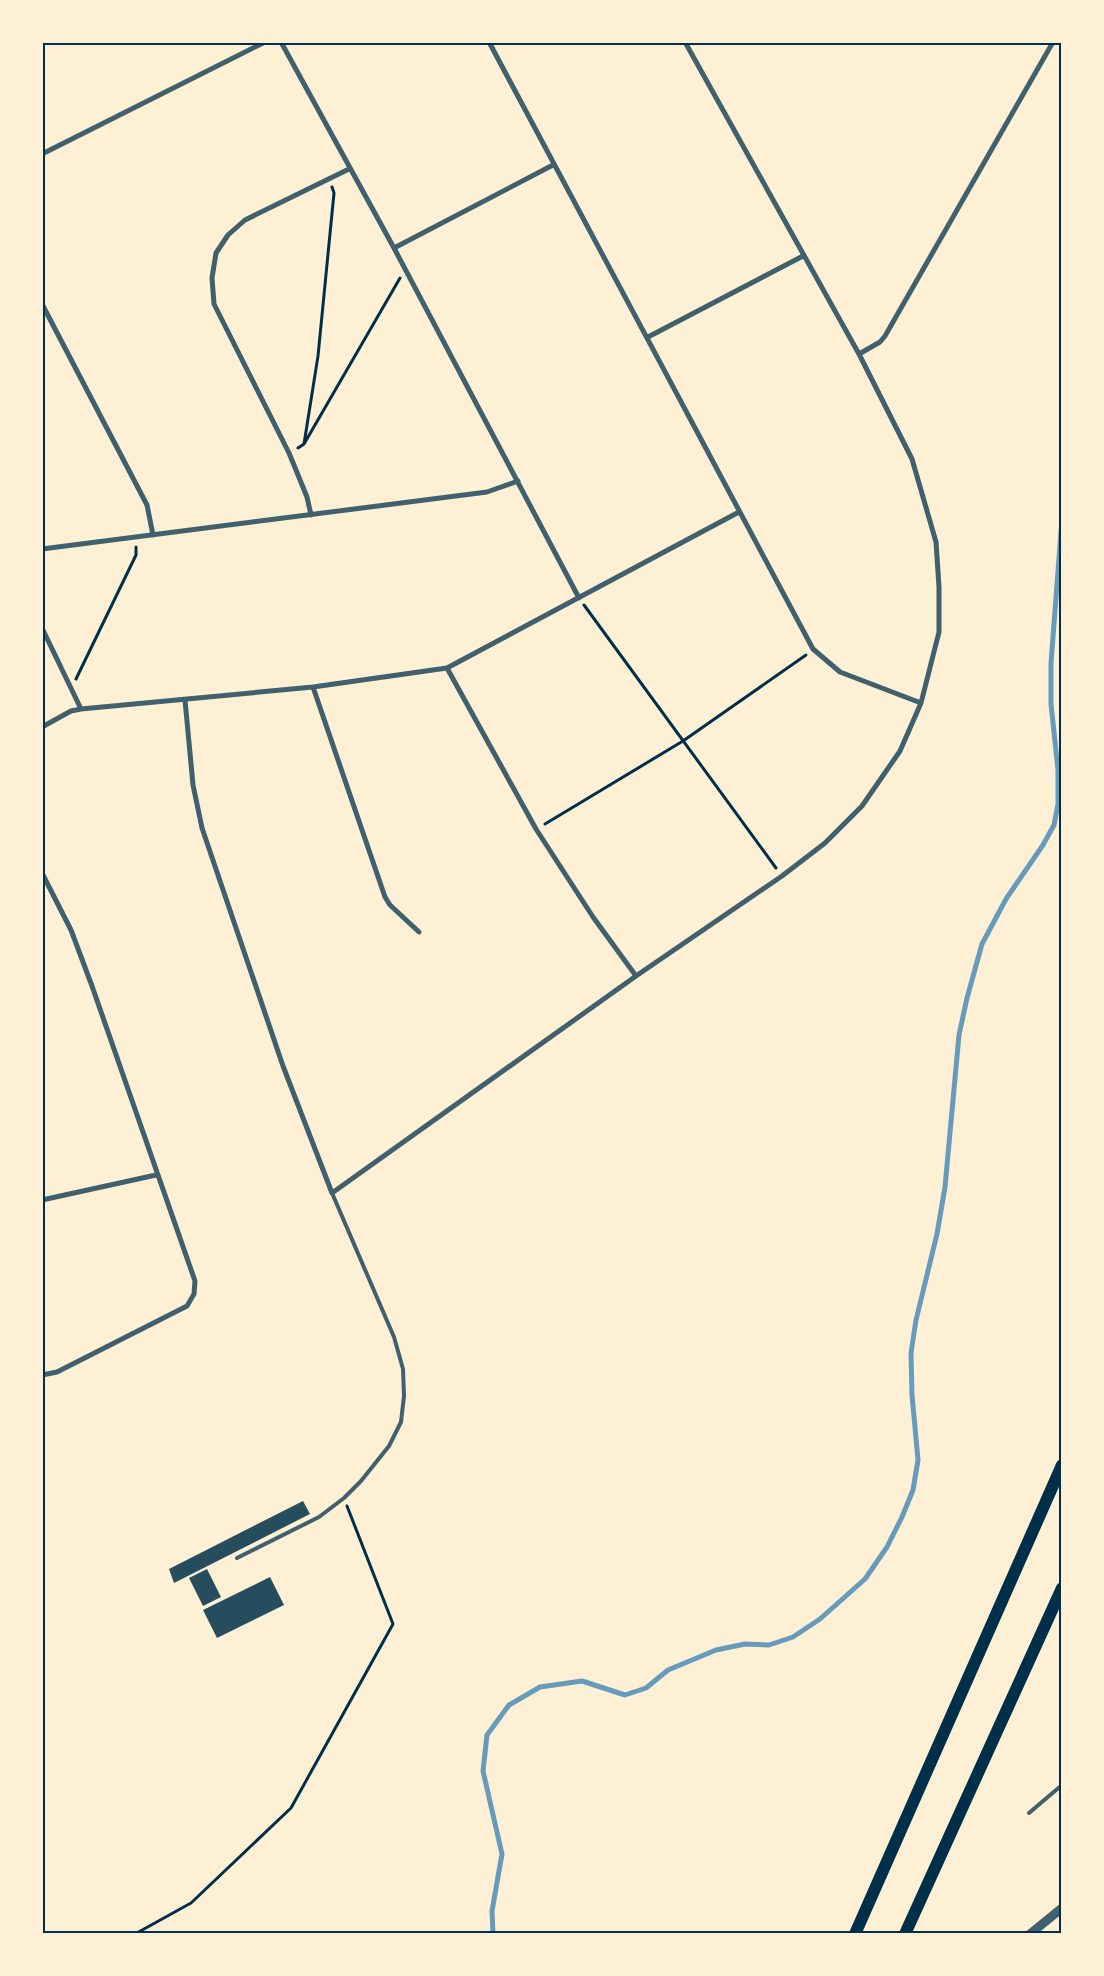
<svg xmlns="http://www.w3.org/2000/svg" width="1104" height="1976" font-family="Inter,sans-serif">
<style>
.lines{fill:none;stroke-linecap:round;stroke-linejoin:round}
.stream{stroke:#669bbc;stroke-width:5}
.building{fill:#264d5e}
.path{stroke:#003049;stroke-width:3}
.service{stroke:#3f606c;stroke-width:4}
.minor{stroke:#3f606c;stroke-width:5}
.tertiary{stroke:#3f606c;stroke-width:9}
.primary{stroke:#003049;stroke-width:12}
.neatline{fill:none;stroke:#003049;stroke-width:2}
</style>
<rect width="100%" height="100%" fill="#fdf0d5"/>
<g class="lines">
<path class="stream" d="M493 1934 492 1911 502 1854 483 1771 487 1735 509 1705 540 1687 582 1681 625 1695 646 1688 668 1670 716 1650 745 1644 769 1645 793 1637 820 1619 865 1579 887 1547 902 1517 913 1490 918 1460 912 1395 911 1353 916 1320 937 1234 945 1187 959 1035 967 998 982 944 1006 899 1043 845 1054 825 1058 804V770L1051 704V663L1062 519"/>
</g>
<path class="building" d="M303 1501 310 1514 174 1583 169 1569Z
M207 1569 221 1597 203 1606 189 1578Z
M270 1577 284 1605 217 1638 203 1610Z"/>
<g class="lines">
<path class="path" d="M304 444 318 356 334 193 332 187
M298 448 304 444 400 278
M584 605 776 868
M76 679 136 555V547
M545 824 683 741 806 655
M135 1934 191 1903 291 1808 393 1624 347 1506"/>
<path class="service" d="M237 1558 319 1517 344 1498 361 1481 389 1446 401 1422 404 1396 403 1369 394 1337 332 1193
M1029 1813 1062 1785"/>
<path class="minor" d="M281 42 394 248 579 598
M489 42 813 649 840 672 921 703
M42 154 265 42
M394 248 553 165
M42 304 147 505 153 535
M648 337 803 256
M859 354 880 342 885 336 1053 42
M311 515 307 497 289 453 214 304 212 278 216 253 228 235 245 220 349 169
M42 549 487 492 518 481
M42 628 81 709
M447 668 536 829 593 917 636 976
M313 687 385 897 390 905 419 932
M185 700 193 785 202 828 283 1066 332 1193 636 976 782 876 825 843 862 806 900 751 921 703 939 632V587L936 542 912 459 859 354 685 42
M42 727 71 711 81 709 313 687 447 668 739 512
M42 873 71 930 92 986 195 1281 194 1294 187 1306 57 1372 42 1375
M42 1200 156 1175"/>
<path class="tertiary" d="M1030 1934 1062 1908"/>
<path class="primary" d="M855 1934 1062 1465
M905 1934 1062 1588"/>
</g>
<rect width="1104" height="1976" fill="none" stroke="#fdf0d5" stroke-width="88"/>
<rect x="44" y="44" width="1016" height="1888" class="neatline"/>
</svg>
